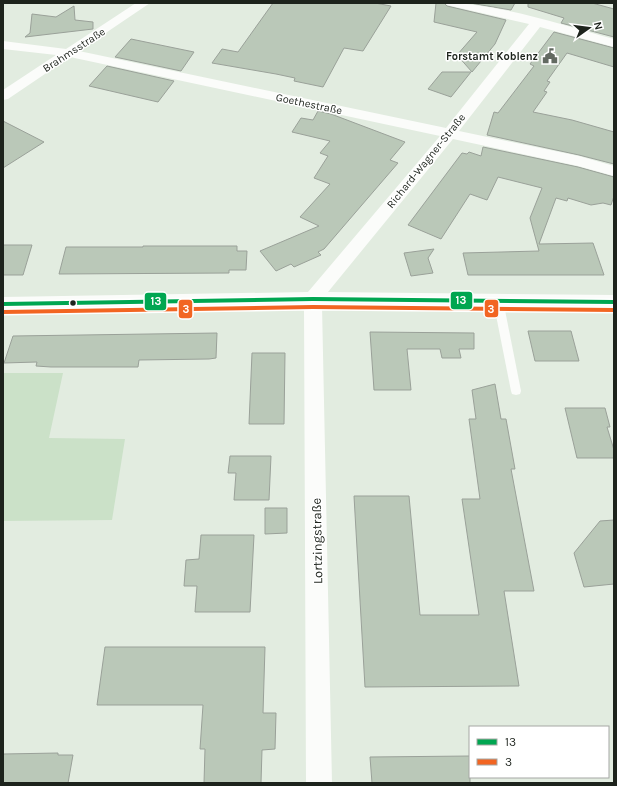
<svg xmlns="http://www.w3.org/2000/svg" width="617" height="786" font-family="Karla,sans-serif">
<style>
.green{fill:#cbe1c8}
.building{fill:#bac8b8;stroke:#9aa199}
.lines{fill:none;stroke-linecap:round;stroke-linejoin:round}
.lane{fill:#fbfcfa;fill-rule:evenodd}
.street{fill:#fbfcfa;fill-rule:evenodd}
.bus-1-casing{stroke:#fff;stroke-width:3}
.bus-2-casing{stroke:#fff;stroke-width:3}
.bus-1{fill:#00a651;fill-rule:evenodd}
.bus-2{fill:#f26522;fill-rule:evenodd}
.bus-dot{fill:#1d231c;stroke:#fff;stroke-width:1.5}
.labels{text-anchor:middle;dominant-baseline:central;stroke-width:3;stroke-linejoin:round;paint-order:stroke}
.far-street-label{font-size:11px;fill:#1d231c;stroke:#fff}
.far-poi-label{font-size:11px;font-weight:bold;fill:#1d231c;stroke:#fff;text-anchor:end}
.street-label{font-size:13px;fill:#1d231c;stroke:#fff}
.line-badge{stroke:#fff;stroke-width:1.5}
.badge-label{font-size:11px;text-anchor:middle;font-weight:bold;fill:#fff}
</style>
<rect width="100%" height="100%" fill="#e2ece0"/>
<path class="green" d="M3 373H63L49 438 125 439 112 520 3 521Z"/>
<path class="building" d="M273 3H375L391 6 363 51 344 48 323 87 294 81 295 78 276 74 212 63 222 49 238 52Z
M436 3H444L447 6 506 20 495 44 472 72 457 55 477 32 434 22Z
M470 3H515L511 10Z
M528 3H592L614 9V37L561 23 564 18 528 7Z
M74 6 75 20 93 22V29L25 37 30 33 32 14 56 17Z
M554 32 614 48V67L567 53 547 81 550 82 544 91 547 92 533 112 572 120 614 132V164L579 155 487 135 494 112 498 113 534 66 530 64Z
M131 39 194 52 181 71 115 57Z
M107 66 174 81 158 102 89 86Z
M442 72H471L451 97 428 89Z
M318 111 331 114 405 142 390 160 398 163 324 249 318 252 321 255 294 267 291 264 276 271 260 251 319 226 300 217 330 184 314 178 328 156 320 153 330 141 292 132 301 118 313 120Z
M3 121 44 142 3 168Z
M483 147 578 167 614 177V196L611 205 603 203 591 205 568 198 567 201 556 198 539 244 593 243 604 275H468L463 253 539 251 530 218 542 188 498 177 487 200 470 194 441 239 408 225 462 153 467 154 469 152 481 156Z
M3 245H32L23 275H3Z
M143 246H237V251H247L246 270H229V273L59 274 66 247H143Z
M434 249 428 258 433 273 411 276 404 253Z
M528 331H571L579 361H535Z
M370 332 474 333V349H459L461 358H442L440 349H407L411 390H374Z
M217 333 216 358 209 359 139 360 138 367H51L36 366 37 362 4 363 13 336Z
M252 353H285L284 424H249Z
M495 384 501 419H506L515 469H511L534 591H504L519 686 365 687 354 496H409L420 615H479L462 499H480L469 419H476L472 390Z
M565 408H605L610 427H607L614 450V458H577Z
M230 456H271L269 500H234L236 473H228Z
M265 508H287V533L265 534Z
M614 520V584L584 587 574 553 600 521Z
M201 535H254L250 612H195L197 586H184L186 560 199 559Z
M105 647H265L263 713H276L275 749 262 750 261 783H204L205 749H200L203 705H97Z
M58 753V755H73L68 783H3V754Z
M470 756V783H372L370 757Z"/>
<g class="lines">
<path class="lane" d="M498 296 503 300 521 391 520 394 516 395 512 394 511 391 493 300Z"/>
<path class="street" d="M136 3H150L79 51 446 128 529 24 447 5 445 3C498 3 562 25 614 39V47L540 27 459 131 579 156 614 166V176L578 166 453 139 328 292 614 295V309L322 306 332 783H306L304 306 3 311V297L308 292 440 136 70 57 8 99 3 100V90L56 55 3 49V41L66 49Z"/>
<g class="bus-1-casing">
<path id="bus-1" d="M313 297 614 300V304L313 301 3 306V302Z"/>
</g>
<g class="bus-2-casing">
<path id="bus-2" d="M313 305 614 308V312L313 309 3 314V310Z"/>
</g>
<use href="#bus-1" class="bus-1"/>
<use href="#bus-2" class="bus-2"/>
</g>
<defs>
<g id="civic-bare" transform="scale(1.2)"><path d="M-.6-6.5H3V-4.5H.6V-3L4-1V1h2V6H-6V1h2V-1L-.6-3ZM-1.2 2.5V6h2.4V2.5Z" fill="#626961" stroke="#fff" stroke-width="2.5" paint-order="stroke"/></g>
</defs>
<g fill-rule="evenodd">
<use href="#civic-bare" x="550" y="56"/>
</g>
<circle class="bus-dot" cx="73" cy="303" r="3.5"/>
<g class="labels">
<g class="far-street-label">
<text transform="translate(74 50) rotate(-33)">Brahmsstraße</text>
<text transform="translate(309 104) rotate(12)">Goethestraße</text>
<text transform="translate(426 161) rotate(-51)">Richard-Wagner-Straße</text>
</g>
<g class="far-poi-label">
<text x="538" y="56">Forstamt Koblenz</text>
</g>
<g class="street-label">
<text transform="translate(317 541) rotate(-91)">Lortzingstraße</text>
</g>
</g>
<g class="line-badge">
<rect x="450" y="291" width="23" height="19" rx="4" fill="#00a651"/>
<rect x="144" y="292" width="23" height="19" rx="4" fill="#00a651"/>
<rect x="484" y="299" width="15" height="19" rx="4" fill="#f26522"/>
<rect x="178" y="299" width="15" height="20" rx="4" fill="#f26522"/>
</g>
<g class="badge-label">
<text x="461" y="304">13</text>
<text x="156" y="305">13</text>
<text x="491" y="313">3</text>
<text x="186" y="313">3</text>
</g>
<rect width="617" height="786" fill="none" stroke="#1d231c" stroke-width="8"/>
<rect x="469" y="726" width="140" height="52" fill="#ffffff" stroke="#a5a7a4"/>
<rect x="477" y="739" width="20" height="6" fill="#00a651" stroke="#a5a7a4"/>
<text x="505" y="746" font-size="12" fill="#1d231c">13</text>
<rect x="477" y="759" width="20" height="6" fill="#f26522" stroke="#a5a7a4"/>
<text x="505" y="766" font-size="12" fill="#1d231c">3</text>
<g transform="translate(589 28) rotate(76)" stroke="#ffffff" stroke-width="3" paint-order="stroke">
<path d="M0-3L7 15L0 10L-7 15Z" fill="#1d231c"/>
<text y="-6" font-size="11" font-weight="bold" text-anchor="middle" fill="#1d231c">N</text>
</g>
</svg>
